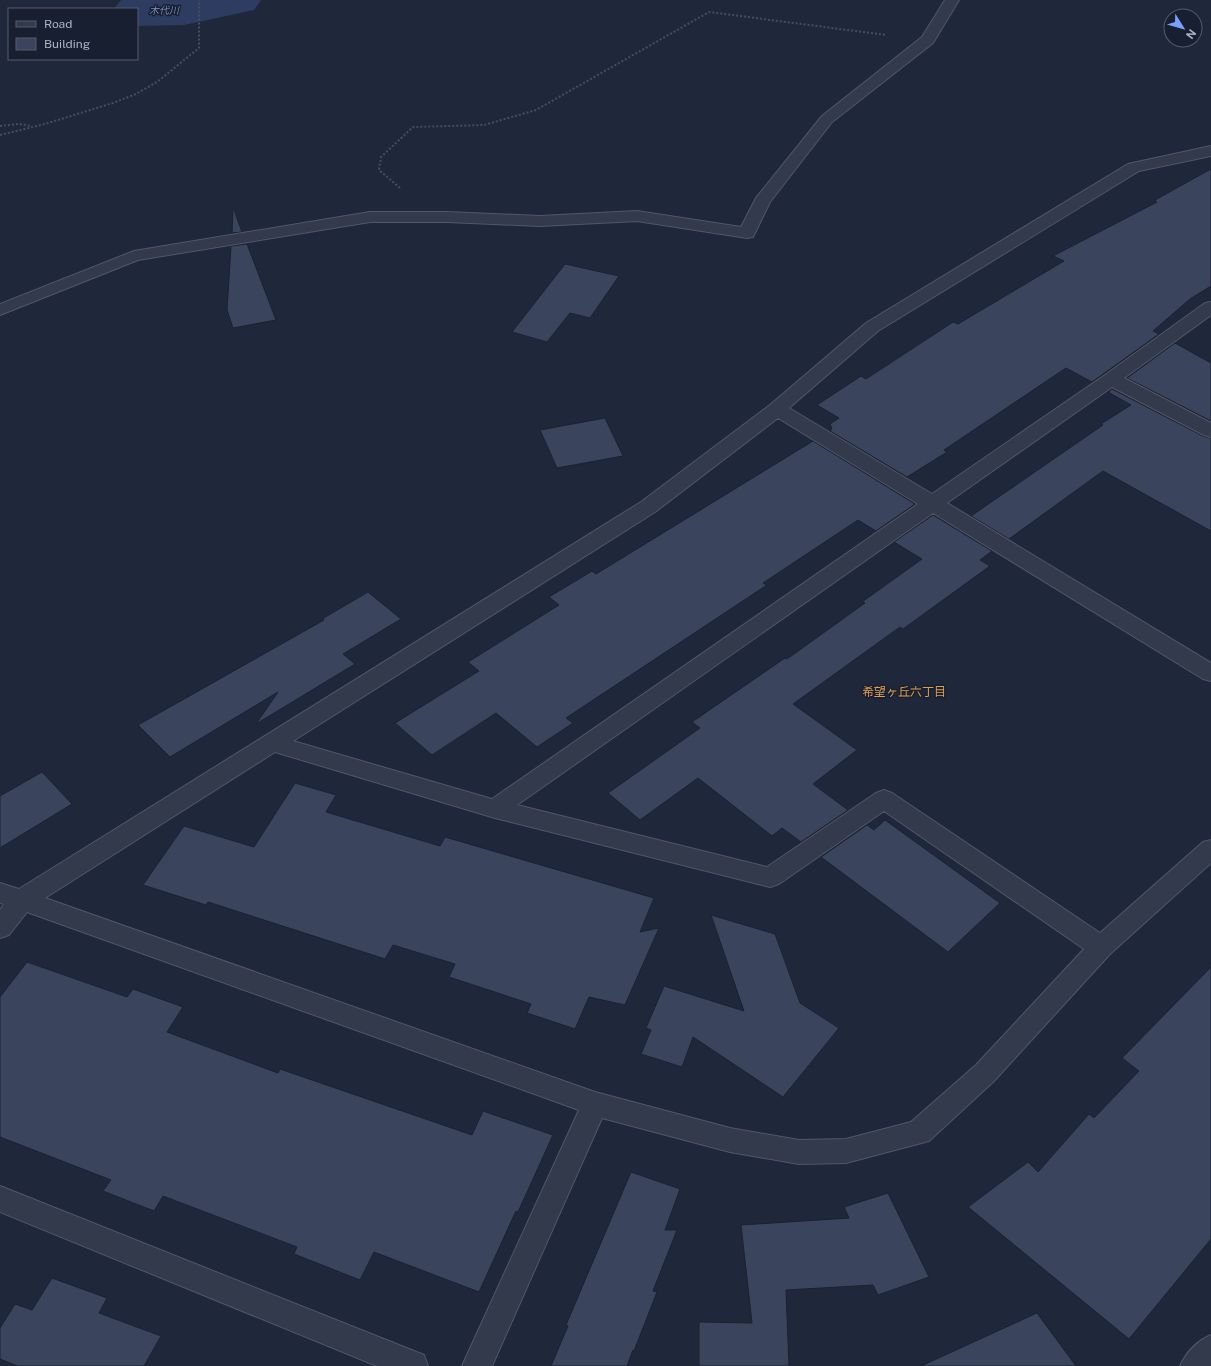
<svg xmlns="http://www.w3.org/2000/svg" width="1211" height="1366" font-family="'Public Sans','Noto Sans JP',sans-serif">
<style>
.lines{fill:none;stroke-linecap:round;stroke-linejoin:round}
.river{fill:#2d3c60;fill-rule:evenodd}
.building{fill:#3a445c;stroke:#1a2132}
.street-casing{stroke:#505769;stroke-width:2}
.path{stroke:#3e5359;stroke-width:2;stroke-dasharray:2 2;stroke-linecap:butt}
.street{fill:#333a4b;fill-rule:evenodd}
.labels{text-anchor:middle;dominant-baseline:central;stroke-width:3;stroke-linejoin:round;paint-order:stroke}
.far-water-label{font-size:10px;font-style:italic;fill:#7286b3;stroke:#181f30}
.neighbourhood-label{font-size:12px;fill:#de9f52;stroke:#181f30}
</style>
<rect width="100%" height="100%" fill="#1f283b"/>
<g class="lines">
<path class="river" d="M122 0H261L254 10 184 25 137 26V9H114L120 1Z"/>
</g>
<path class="building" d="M1211 169V286L1190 299 1153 331 1159 334 1092 382 1066 368 944 450 947 452 907 477 830 431 832 429 830 424 839 418 817 405 861 376 866 379 953 322 958 324 1064 261 1053 256 1157 202 1155 200Z
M233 207 242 232 232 233Z
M247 244 276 320 233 328 227 310 231 246Z
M565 264 619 276 590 318 570 313 547 342 512 332Z
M1175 343 1211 363V421L1127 378Z
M1112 389 1203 436 1211 438V531L1103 471 1009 539 971 516 1103 425 1101 424 1131 405 1108 392Z
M605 418 623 456 557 468 540 430Z
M813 441 915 504 876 531 858 520 763 583 767 585 566 718 573 723 537 747 496 713 432 755 395 723 479 671 468 662 559 605 549 597 592 571 596 574Z
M933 515 992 551 980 560 990 566 903 629 900 627 793 704 857 750 813 784 848 810 801 842 782 828 772 836 698 778 640 820 608 793 700 728 692 722 785 658 787 659 865 603 862 602 922 559 894 542Z
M368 592 401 619 343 654 355 664 256 724 278 692 170 757 138 725 324 620 322 619Z
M42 772 72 804 0 848V796Z
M295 783 336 795 326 812 440 846 445 837 654 898 640 932 659 928 625 1005 589 997 575 1029 527 1013 531 1004 449 977 455 964 393 945 385 959 208 902 206 905 143 885 184 826 254 847Z
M885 820 1000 903 948 952 821 857 867 825 874 830Z
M711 915 775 934 800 1003 839 1028 783 1097 693 1037 682 1067 641 1054 651 1030 646 1028 664 986 744 1011Z
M27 962 127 997 133 989 183 1007 167 1032 278 1073 280 1069 472 1135 483 1111 553 1135 518 1212 516 1211 479 1292 374 1252 360 1280 294 1254 297 1247 163 1196 154 1211 103 1191 111 1180 0 1137V997Z
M1211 967V1239L1129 1339 968 1207 1028 1162 1038 1172 1089 1114 1094 1118 1139 1071 1122 1058Z
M631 1172 680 1189 665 1230H677L653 1291 657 1292 634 1351 633 1350 627 1366H551L568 1326 566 1325Z
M888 1193 929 1277 878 1295 873 1285 786 1290 789 1366H699V1322L752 1323 741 1225 849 1218 844 1207Z
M52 1278 107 1298 99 1313 161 1336 144 1366H17L0 1359V1328L15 1304 32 1310Z
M1037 1313 1076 1366H921Z"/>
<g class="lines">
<g class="street-casing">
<path id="street" d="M945 0H959L933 43 832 122 770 202 753 237 747 238 637 221 540 226 447 222H370L138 260 0 315V304L134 251 370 212H447L540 216 637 211 741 227 756 198 822 116 922 37Z
M1211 146V156L1139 171 878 331 789 408 932 494 1105 375 1205 303 1211 302V315L1124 378 1211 423V437L1204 435 1112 387 947 503 1211 663V681L1203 679 933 513 517 805 767 867 876 793 884 790 892 793 1100 933 1203 842 1211 840V863L1110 954 994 1081 929 1141 846 1163 799 1164 730 1152 602 1118 492 1366H462L579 1110 27 912 9 935 0 938V910L4 904 0 903V883L19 889 641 502 770 405 866 323 1128 164ZM778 418 918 504 492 799 293 741 655 512ZM275 752 495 818 770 887 779 884 884 811 1084 949 976 1065 911 1122 846 1139 799 1140 730 1128 595 1092 45 898Z
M0 1186 424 1355 428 1366H377L0 1212Z
M1211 1335V1366H1180C1186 1353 1197 1341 1211 1335Z"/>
</g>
<path class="path" d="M0 126 19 124 31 126
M0 135 45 124 113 103 136 94 157 82 199 48V0
M400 188 379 170 381 157 413 127 484 125 536 110 709 12 886 35"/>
<use href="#street" class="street"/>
</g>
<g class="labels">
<g class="far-water-label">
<text transform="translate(164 10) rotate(-1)">木代川</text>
</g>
<g class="neighbourhood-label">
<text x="904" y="692">希望ヶ丘六丁目</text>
</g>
</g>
<rect x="8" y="8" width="130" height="52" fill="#181f30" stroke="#545b6d"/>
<rect x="16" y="21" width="20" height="6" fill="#333a4b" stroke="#545b6d"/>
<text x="44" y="28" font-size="12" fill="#adb4c8">Road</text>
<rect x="16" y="38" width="20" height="12" fill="#3a445c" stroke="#545b6d"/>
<text x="44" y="48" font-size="12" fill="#adb4c8">Building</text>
<g transform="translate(1183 28) rotate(127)"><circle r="19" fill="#181f30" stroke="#545b6d"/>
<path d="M0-3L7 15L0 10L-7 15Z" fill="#7b9fff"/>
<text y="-6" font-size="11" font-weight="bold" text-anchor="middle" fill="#adb4c8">N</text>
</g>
</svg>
